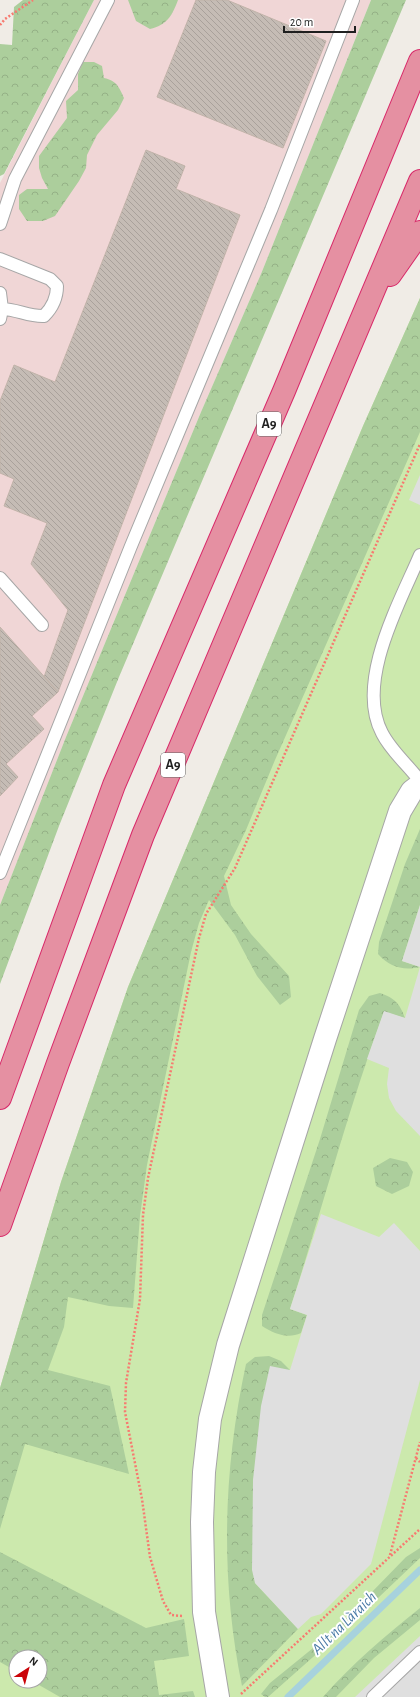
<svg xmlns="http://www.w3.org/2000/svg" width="420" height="1697" font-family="'Alegreya Sans',sans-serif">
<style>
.commercial{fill:#f0d6d6}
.grass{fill:#cce9ad;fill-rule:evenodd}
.forest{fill:url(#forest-crowns)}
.parking{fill:#dfdfdf}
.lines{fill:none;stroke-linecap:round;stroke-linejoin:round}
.stream{stroke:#a7d2dd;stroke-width:7}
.building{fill:url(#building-back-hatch);stroke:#c1b3a9}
.lane-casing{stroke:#a6a6a6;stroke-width:14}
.street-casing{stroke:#a6a6a6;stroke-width:24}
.highway-casing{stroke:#d82969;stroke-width:24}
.path{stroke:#f77a70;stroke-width:2.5;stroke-dasharray:2 2;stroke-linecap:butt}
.lane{stroke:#fff;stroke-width:12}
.street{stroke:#fff;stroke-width:22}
.highway{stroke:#e590a2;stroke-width:22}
.labels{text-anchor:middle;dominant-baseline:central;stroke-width:4;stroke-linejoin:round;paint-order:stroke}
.shield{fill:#fff;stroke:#626262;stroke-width:1}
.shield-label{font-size:14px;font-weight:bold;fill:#1f1f1f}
.water-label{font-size:16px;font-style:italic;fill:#4a7aa6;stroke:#fff}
</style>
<defs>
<pattern id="forest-crowns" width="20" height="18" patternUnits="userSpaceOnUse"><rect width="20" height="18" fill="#acce9c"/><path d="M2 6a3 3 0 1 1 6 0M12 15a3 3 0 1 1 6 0" fill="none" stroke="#94b086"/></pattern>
<pattern id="building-back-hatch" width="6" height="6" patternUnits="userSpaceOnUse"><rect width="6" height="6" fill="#c5bcb5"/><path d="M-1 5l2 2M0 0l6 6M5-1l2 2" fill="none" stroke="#a9a19b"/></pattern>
</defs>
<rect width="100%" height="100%" fill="#f0ece6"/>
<path class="commercial" d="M94 0H371L261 274 201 412 66 737 0 905V183Z"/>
<path class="grass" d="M420 298V1697H0V1388L61 1182 128 987 363 426ZM16 1657H40V1681H16Z"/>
<path class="forest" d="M23 0H94L4 174 0 176V44L12 45 14 7Z
M128 0H178C172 16 167 25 150 29L136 21Z
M371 0H406L119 677 59 826 0 984V905L66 737 201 412 261 274Z
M83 62H94L102 66 104 78C117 81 119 87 124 98L118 110 97 135 87 155 86 168 79 181 55 216 43 221H27L19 209V195L27 189H48L42 178 39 168V156L67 118 66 101 78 90V74Z
M420 298V432L275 760 246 830 224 876 231 905 251 934 289 976 291 997 280 1005 257 976 235 935 209 900 199 923 191 952 147 1165 140 1216 133 1308 109 1306 68 1297 64 1327 48 1370 110 1386 129 1474 25 1444 0 1529V1388L61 1182 128 987 363 426Z
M420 829V905L402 961 420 967C403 971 390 967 378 954L379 942 405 864Z
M380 993C395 998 400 1004 405 1018L384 1012C348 1109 322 1210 290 1309L307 1315 301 1333C288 1339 274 1334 262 1326V1315L320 1139 359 1010 369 996Z
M390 1158 407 1162 413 1172 409 1186 392 1194 376 1186 373 1168Z
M269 1356 281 1361 290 1370 253 1480 255 1583 298 1629 242 1686C220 1578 223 1471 246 1364L255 1357Z
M420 1548V1558L357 1618 268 1697H265L261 1694 270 1683 334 1631 406 1557Z
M0 1552 146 1628 184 1619 189 1656 154 1661 159 1695 193 1691 195 1697H60L32 1681H40V1657H16V1671L0 1662Z
M420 1608V1620L374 1658 336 1697H323C353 1663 385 1636 420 1608Z"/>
<path class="parking" d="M420 475V505L409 500Z
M420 905V1136L396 1111 389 1098 387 1084 389 1068 367 1059 384 1011 405 1018 420 967 402 961Z
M321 1214 379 1237 394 1223 420 1251V1380L371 1564 321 1614 311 1617 298 1629 255 1583 252 1570 253 1480 261 1406 270 1366 290 1370 307 1315 290 1309Z
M420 1636V1697H355Z"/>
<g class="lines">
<path class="stream" d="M288 1697 420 1570"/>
</g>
<path class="building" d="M196 0H227L326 41 283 148 157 97Z
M146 150 185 166 176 189 240 215 58 692 44 677 68 610 31 564 47 523 4 506 14 479 0 473V401L14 365 55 382Z
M0 627 58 692 32 716 44 729 6 764 18 777 0 796Z"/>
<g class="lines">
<g class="lane-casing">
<path id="lane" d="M0 224 15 179 108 0
M0 259 50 279 57 286C57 298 53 307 44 316 30 317 16 309 2 309
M0 293 2 309 0 319
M420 555C400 602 355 682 382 733 391 751 408 765 420 781
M0 578 42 625
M0 873 131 546 271 210 353 0
M373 1697 420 1652"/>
</g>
<g class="street-casing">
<path id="street" d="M218 1697 204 1612 202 1522 204 1472 210 1419 228 1345 325 1039 400 811 412 791 420 785"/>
</g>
<g class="highway-casing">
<path id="highway" d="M390 275 420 232
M0 1098 114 785 284 391 420 61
M0 1225 58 1063 143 835 420 181"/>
</g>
<path class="path" d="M0 25 5 19 33 0
M416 1458 420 1462
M390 1555 420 1442
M182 1616 171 1615 163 1601 150 1557 142 1499 125 1412 126 1383 140 1299 143 1215 148 1178 199 938 206 914 235 868 420 444
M241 1694 420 1529"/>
<use href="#lane" class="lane"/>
<use href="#street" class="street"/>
<use href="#highway" class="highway"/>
</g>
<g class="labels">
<g class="shield">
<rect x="257" y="412" width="24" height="24" rx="3"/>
<rect x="161" y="753" width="24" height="24" rx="3"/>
</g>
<g class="shield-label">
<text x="269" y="424">A9</text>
<text x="173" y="765">A9</text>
</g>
<g class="water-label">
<text transform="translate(344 1623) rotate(-44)">Allt na Làraich</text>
</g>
</g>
<g transform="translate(28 1669) rotate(36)"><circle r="19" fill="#ffffff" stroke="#a5a5a5"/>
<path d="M0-3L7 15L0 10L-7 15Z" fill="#cb0409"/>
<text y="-6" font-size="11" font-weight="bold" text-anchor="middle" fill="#1f1f1f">N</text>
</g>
<path d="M284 26v6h71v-6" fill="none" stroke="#1f1f1f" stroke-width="2"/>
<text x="290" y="26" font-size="12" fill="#1f1f1f" stroke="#ffffff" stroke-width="3" paint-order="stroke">20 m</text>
</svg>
